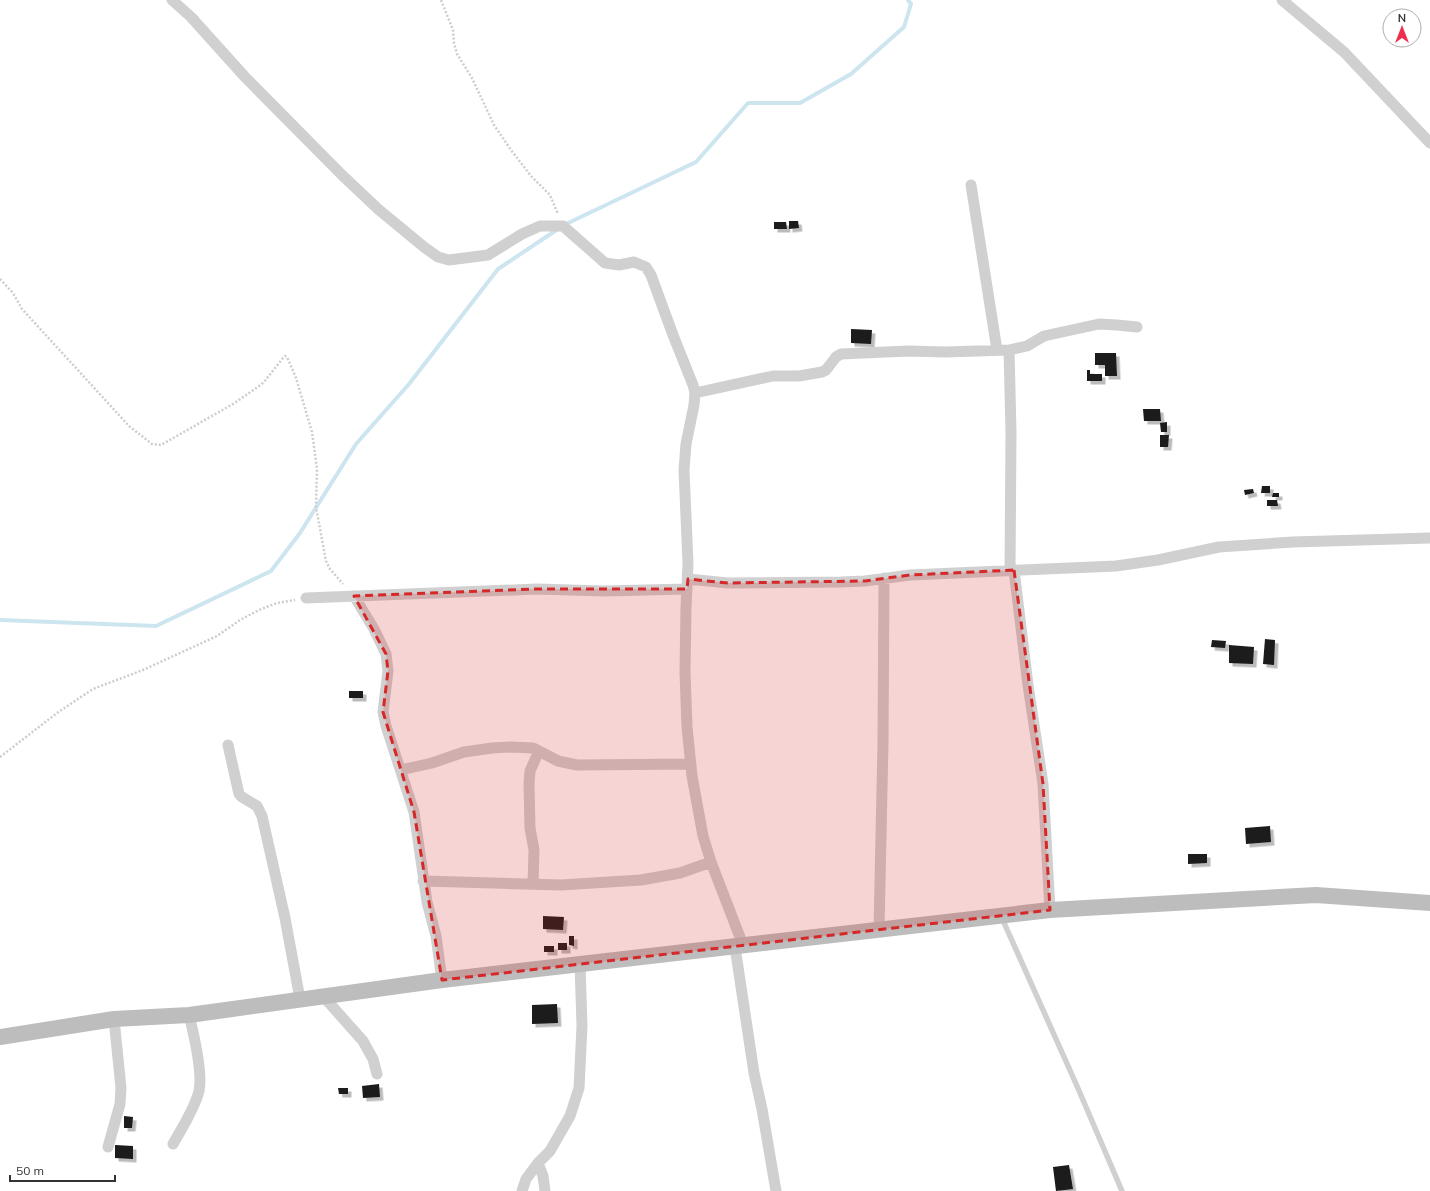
<svg xmlns="http://www.w3.org/2000/svg" width="1430" height="1191" font-family="Mulish,sans-serif">
<style>
.lines{fill:none;stroke-linecap:round;stroke-linejoin:round}
.stream{stroke:#cde5ef;stroke-width:4}
.building{fill:#1a1a1a;filter:url(#shadow)}
.path{stroke:#cdcdcd;stroke-width:2.5;stroke-dasharray:2 2;stroke-linecap:butt}
.lane{stroke:#d0d0d0;stroke-width:5.5}
.street{stroke:#d0d0d0;stroke-width:11}
.secondary{stroke:#bdbdbd;stroke-width:16}
.marked{fill:#d62828;fill-opacity:0.2;stroke:#d62828;stroke-width:3;stroke-dasharray:8 5;stroke-linejoin:round}
</style>
<defs>
<filter id="shadow"><feDropShadow dx="3.5" dy="3.5" stdDeviation="0" flood-color="#0004"/></filter>
</defs>
<rect width="100%" height="100%" fill="#fff"/>
<g class="lines">
<path class="stream" d="M564 225 696 162 748 103H800L851 74 904 27 911 4 908 0
M0 620 156 626 271 571 300 533 356 444 409 384 498 269 558 229"/>
</g>
<path class="building" d="M789 221H798L799 228 789 229Z
M774 222H786L787 229H774Z
M851 329 872 330 871 344 851 343Z
M1095 353H1116L1117 376H1105V365H1095Z
M1087 370H1090V374H1102V381H1087Z
M1143 409H1160L1161 421H1144Z
M1167 422V432H1161L1160 423Z
M1160 435H1169L1168 447H1160Z
M1262 486H1270V493H1261Z
M1253 489 1254 493 1245 495 1244 490Z
M1273 493H1279V497H1272Z
M1267 500H1277L1278 506H1267Z
M1265 639 1275 640 1274 665 1263 664Z
M1212 640 1226 641 1225 648 1211 647Z
M1229 645 1254 647 1253 664 1229 663Z
M349 691H363V698H349Z
M1270 826 1271 842 1246 844 1245 828Z
M1188 854H1207V863L1188 864Z
M543 916 564 917 563 930 543 929Z
M569 936H574V946L569 945Z
M558 943H567V950H558Z
M544 946H554V952H544Z
M557 1004 558 1023 532 1024V1005Z
M379 1084 380 1097 363 1098 362 1086Z
M338 1088H348V1094H339Z
M124 1116 133 1117 132 1128H124Z
M115 1145 133 1146V1159L115 1158Z
M1069 1165 1073 1189 1056 1191 1053 1167Z"/>
<g class="lines">
<path class="path" d="M441 0 453 30 454 43 457 54 472 78 494 125 511 150 531 176 550 195 558 214
M0 279 13 293 22 309 129 426 152 444 161 445 233 404 255 389 264 382 283 358 285 356 287 357 296 378 312 432 317 469 316 507 326 561 330 569 343 584
M0 757 57 713 93 689 143 670 217 636 240 620 259 610 277 603 295 600"/>
<path class="lane" d="M1001 916 1077 1086 1122 1191"/>
<path class="street" d="M172 0 191 17 245 77 342 175 378 209 424 247 438 257 449 260 488 255 522 234 540 226H563L605 263 619 265 634 262 646 267 651 275 673 335 693 385 695 393 694 405 686 444 684 470 688 563 686 608 685 672 687 727 692 776 703 836 711 862 743 945
M1282 0 1344 52 1430 143
M971 185 997 350
M1009 350 1011 432 1010 571
M695 393 773 376H799L822 372 826 370 836 357 841 354 908 351 945 352 1009 350 1027 346 1044 336 1099 324 1117 325 1137 327
M1014 570 1028 685 1043 784 1050 910
M688 579 728 583 841 582 865 581 910 575 1116 566 1158 560 1219 547 1293 542 1430 538
M354 596 374 629 386 654 388 671 383 712 386 726 414 812 427 902 436 936 442 980
M306 598 537 589 604 591 687 589
M228 745 239 794 242 797 257 806 262 816 285 918 300 999
M401 770 432 763 464 752 492 748 511 747 533 748 558 761 577 765 691 764
M423 881 561 885 641 880 680 873 711 862
M533 884 534 850 530 828 529 784 530 771 539 751
M879 929 883 743 884 578
M735 947 754 1073 762 1109 776 1191
M323 996 363 1041 373 1059 377 1074
M173 1144C182 1128 195 1108 199 1091 203 1072 194 1035 189 1015
M108 1147 120 1104 121 1088 114 1019
M538 1163 543 1176 545 1191
M522 1191 526 1179 538 1163 550 1151 570 1116 579 1088 582 1026 580 963"/>
<path class="secondary" d="M0 1037 114 1019 189 1015 442 980 1050 910 1316 895 1430 903"/>
</g>
<path class="marked" d="M1014 570 1043 784 1050 910 442 980 414 812 383 712 388 671 386 654 354 596 537 589H687L688 579 728 583 865 581 910 575Z"/>
<g transform="translate(1402 28)"><circle r="19" fill="#ffffff" stroke="#adadad"/>
<path d="M0-3L7 15L0 10L-7 15Z" fill="#ee3050"/>
<text y="-6" font-size="11" font-weight="bold" text-anchor="middle" fill="#333333">N</text>
</g>
<path d="M10 1175v6h105v-6" fill="none" stroke="#333333" stroke-width="2"/>
<text x="16" y="1175" font-size="12" fill="#333333" stroke="#ffffff" stroke-width="3" paint-order="stroke">50 m</text>
</svg>
